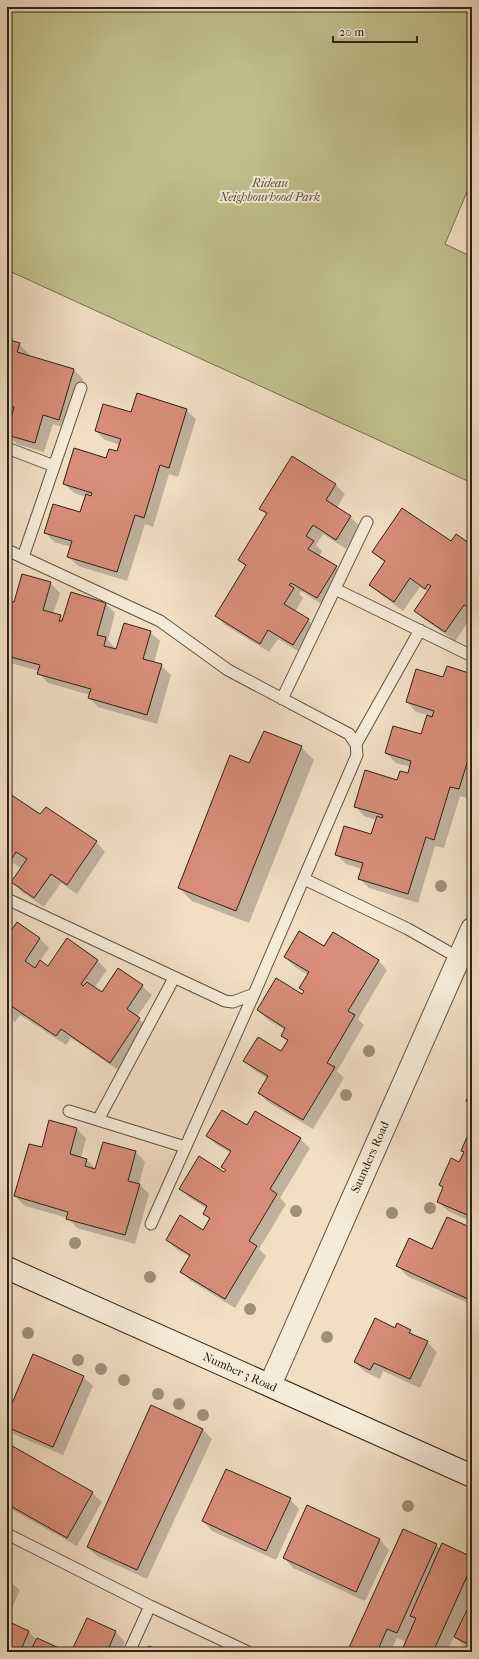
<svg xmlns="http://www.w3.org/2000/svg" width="479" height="1659" font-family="'IM FELL French Canon',serif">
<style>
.green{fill:#c2bf8e;stroke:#787050}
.shadow{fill:#0003}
.building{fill:#d78d79;stroke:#2e2213}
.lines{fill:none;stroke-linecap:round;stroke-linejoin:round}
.service-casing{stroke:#5f513f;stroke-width:13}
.minor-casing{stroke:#5f513f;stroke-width:24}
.secondary-casing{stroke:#2e2213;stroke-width:24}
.service{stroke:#f6ead8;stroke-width:11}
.minor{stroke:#f6ead8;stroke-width:22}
.secondary{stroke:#f6ead8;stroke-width:22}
.tree{fill:#9e9077}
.labels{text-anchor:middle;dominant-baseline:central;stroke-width:4;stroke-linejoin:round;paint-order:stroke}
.park-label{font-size:12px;font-style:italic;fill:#5a5138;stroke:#f6ead8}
.street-label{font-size:12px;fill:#2e2213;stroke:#f6ead8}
</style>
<rect width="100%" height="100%" fill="#f1dec3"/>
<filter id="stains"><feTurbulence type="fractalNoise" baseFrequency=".005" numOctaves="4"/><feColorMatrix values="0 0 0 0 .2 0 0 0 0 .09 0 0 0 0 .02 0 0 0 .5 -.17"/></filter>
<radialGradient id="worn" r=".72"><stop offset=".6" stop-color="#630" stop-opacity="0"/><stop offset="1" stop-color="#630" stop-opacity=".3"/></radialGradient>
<path class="green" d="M7 7H472V180L445 244 472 257V483L7 270Z"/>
<path class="shadow" d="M7 340 19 344 29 354 28 356 74 370 83 379 68 429 53 424 44 452 17 444 7 434 13 413 7 411Z
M186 410 196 419 178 477 169 474 153 527 145 524 127 581 78 566 68 556 71 547 54 542 45 532 81 513 86 497 74 493 64 484 118 453 120 445 105 440 96 431Z
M292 457 336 485 345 494 337 508 350 517 360 526 346 549 323 534 316 545 322 551 319 557 336 567 345 577 326 607 301 591 299 594 303 598 295 612 308 620 318 630 303 654 278 639 269 652 225 625 216 616 246 567 239 560 267 515 260 508Z
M451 543 472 546V616L455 641 425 620 415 611 428 592 420 587 403 611 380 594 370 585 385 563 373 552Z
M50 583 60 593 53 614 60 616 64 620 71 593 106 604 115 613 108 640 115 648V650L150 632 160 641 154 663 161 665 171 675 157 724 98 707 89 698 90 695 48 683 39 673V671L7 662V601L14 603Z
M472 675V786L468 798 460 796 444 848 435 846 418 903 369 888 359 878 362 869 346 864 336 854 372 836 377 820 364 816 355 806 408 775 411 767 396 763 386 753 422 735 428 715 416 712 407 702 444 679Z
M301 747 314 760 249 923 192 901 179 888 249 765Z
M7 793 41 816 96 842 105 852 77 894 61 883 44 907 22 892 13 882 22 869 13 863 7 872Z
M17 923 40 939 49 948 40 961 48 967 97 960 107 970 94 988 102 994 142 986 152 995 137 1017 149 1029 120 1071 71 1038 66 1045 20 1015 15 1022 7 1016V938Z
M325 948 378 960 387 970 358 1019 364 1025 337 1071 344 1078 313 1129 268 1102 259 1093 268 1079 254 1070 244 1061 282 1053 288 1042 282 1036 285 1030 268 1020 258 1010 303 995 305 992 300 988 308 975 295 967 285 957Z
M50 1121 77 1129 86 1138 81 1158 87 1160 96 1169 104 1143 136 1152 145 1162 139 1184 149 1194 135 1244 77 1228 68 1218 25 1206 15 1196 42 1148Z
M247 1126 300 1139 310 1148 280 1198 286 1204 259 1249 266 1256 235 1308 191 1281 181 1272 190 1257 176 1249 167 1240 204 1231 210 1220 204 1214 207 1209 190 1198 180 1189 225 1174 227 1171 231 1153 217 1145 208 1136Z
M472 1132V1222L448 1211 438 1201 444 1189 440 1185 460 1163 465 1153 462 1151Z
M472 1229V1305L407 1276 398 1266Z
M396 1329 410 1331 417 1338 427 1342 437 1352 420 1388 383 1371 380 1379 365 1372 355 1362Z
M83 1377 93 1386 63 1455 13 1434 7 1428V1417Z
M202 1429 212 1439 147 1579 97 1556 88 1547Z
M7 1444 92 1493 102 1502 77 1546 7 1507Z
M290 1499 299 1509 276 1560 212 1531 203 1521Z
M308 1507 380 1540 389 1550 365 1601 293 1568 284 1558Z
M436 1545 440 1549 472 1558V1595L460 1623 461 1624 472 1601V1650L465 1647 454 1636 447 1652H405L403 1650 407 1642 397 1638 390 1652H348Z
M7 1579 20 1590 7 1619Z
M88 1619 116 1632 125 1642 121 1652H72Z
M7 1622 29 1632 37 1640 66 1652H7Z"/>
<path class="building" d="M7 339 20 343 17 352 74 369 59 420 43 415 35 443 7 435 14 407 7 405Z
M137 393 187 409 169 468 160 465 144 518 135 515 117 572 67 557 72 541 44 533 53 504 80 512 86 494 91 496 92 493 63 484 74 448 106 458 109 449 117 451 121 439 95 431 103 404 131 412Z
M292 456 336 484 326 500 351 516 336 540 313 525 306 536 314 541 308 549 337 566 317 598 291 583 289 585 294 588 284 604 309 619 293 645 268 630 260 644 215 616 246 565 238 560 267 513 259 509Z
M402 508 451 541 456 534 472 545V609L464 605 445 632 414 611 431 586 428 584 425 589 410 578 394 602 369 585 385 561 372 552Z
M22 574 51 582 43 610 61 615 59 621H62L71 592 106 603 97 635 106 637 104 646 116 649 124 623 151 631 143 659 162 664 147 715 88 698 91 689 37 674 40 665 7 656V600L14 602Z
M447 666 472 674V747L459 789 450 787 434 840 426 837 408 894 358 879 363 863 335 855 344 826 371 834 377 816 382 818 383 815 354 807 365 770 397 780 400 771 408 773 411 761 385 753 393 726 421 734 427 715 432 717 434 711 406 702 416 669 443 677Z
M264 731 302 746 236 911 178 888 230 755 249 763Z
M7 792 40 814 46 807 97 841 67 885 51 874 34 898 11 882 27 859 16 852 11 860 7 857Z
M17 922 40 938 25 961 35 968 40 960 48 966 67 938 98 960 81 984 83 986 87 982 102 992 118 968 143 985 127 1009 140 1018 110 1063 61 1029 56 1036 11 1006 7 1011V936Z
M299 931 324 946 333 932 379 960 348 1011 355 1015 327 1063 335 1067 303 1120 258 1093 268 1076 243 1061 258 1037 281 1051 288 1040 281 1036 285 1028 257 1010 276 978 302 994 304 991 299 988 309 972 284 957Z
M472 1089V1104L466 1101Z
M222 1110 247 1125 255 1111 301 1138 270 1189 277 1194 249 1241 257 1246 225 1299 180 1272 190 1255 166 1240 180 1215 203 1230 210 1218 203 1214 207 1206 179 1189 199 1156 224 1172 226 1170 221 1167 231 1151 206 1136Z
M49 1120 77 1128 70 1154 87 1159 85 1166 95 1169 103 1142 136 1151 128 1181 140 1184 125 1235 66 1219 68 1212 14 1196 29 1144 42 1147Z
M470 1130 472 1131V1217L437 1202 443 1187 439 1185 451 1158 459 1162 464 1152 461 1151Z
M447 1217 472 1228V1274L470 1278 472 1279V1296L470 1300 396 1266 409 1238 432 1249Z
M375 1318 395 1328 397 1323 411 1330 409 1333 428 1341 410 1379 374 1363 370 1370 354 1362Z
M33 1354 84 1376 53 1447 7 1427V1415Z
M151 1405 203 1429 137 1570 87 1547Z
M7 1443 93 1492 67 1538 7 1504Z
M226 1469 291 1498 266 1551 202 1521Z
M307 1505 380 1539 356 1592 283 1558Z
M403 1529 437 1544 397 1633 387 1629 377 1652H347Z
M442 1543 472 1557V1565L433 1652H406L402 1650 416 1618 410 1616Z
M472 1599V1646L454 1637Z
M87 1618 116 1631 107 1652H71Z
M7 1621 29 1631 20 1652H7Z
M37 1638 68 1652H30Z
M149 1646 161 1652H147Z"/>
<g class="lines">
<g class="service-casing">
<path id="service" d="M7 448 54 466
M7 550 160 621 228 670 349 734 356 744 357 755 254 994 233 1002 225 1001 7 899
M23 557 81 388
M335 589 472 656
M282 699 367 522
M356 744 420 630
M304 879 408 929 459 958
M69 1111 185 1147
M98 1120 174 978
M151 1224 254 994
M7 1534 150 1606
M129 1652 150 1606 248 1652"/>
</g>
<g class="minor-casing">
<path id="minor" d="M270 1385 472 929"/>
</g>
<g class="secondary-casing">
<path id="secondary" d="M7 1268 472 1476"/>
</g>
<use href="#service" class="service"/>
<use href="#minor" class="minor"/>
<use href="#secondary" class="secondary"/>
</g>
<g class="tree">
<circle cx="441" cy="886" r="6"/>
<circle cx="369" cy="1051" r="6"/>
<circle cx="346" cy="1095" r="6"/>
<circle cx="430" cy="1208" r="6"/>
<circle cx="296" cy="1211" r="6"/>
<circle cx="392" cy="1213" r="6"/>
<circle cx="75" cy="1243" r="6"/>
<circle cx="150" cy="1277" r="6"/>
<circle cx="250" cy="1309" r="6"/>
<circle cx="28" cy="1333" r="6"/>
<circle cx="327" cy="1337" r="6"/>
<circle cx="78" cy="1360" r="6"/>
<circle cx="101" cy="1369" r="6"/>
<circle cx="124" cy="1380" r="6"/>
<circle cx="158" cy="1394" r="6"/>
<circle cx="179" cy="1404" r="6"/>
<circle cx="203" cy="1415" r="6"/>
<circle cx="408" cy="1506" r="6"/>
</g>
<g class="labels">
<g class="park-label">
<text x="270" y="183">Rideau<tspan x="270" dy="14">Neighbourhood Park</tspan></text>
</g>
<g class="street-label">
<text transform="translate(370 1157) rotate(-66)">Saunders Road</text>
<text transform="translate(240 1372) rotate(24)">Number 3 Road</text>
</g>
</g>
<rect width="479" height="1659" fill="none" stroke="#f1dec3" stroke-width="24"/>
<rect x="8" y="8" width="463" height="1643" fill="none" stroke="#2e2213" stroke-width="2"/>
<rect x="12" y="12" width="455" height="1635" fill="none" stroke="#2e2213"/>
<path d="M333 36v6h84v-6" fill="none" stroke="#2e2213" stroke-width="2"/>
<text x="339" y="36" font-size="12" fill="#2e2213" stroke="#f6ead8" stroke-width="3" paint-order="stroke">20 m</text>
<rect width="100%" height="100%" filter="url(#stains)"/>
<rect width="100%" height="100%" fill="url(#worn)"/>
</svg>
